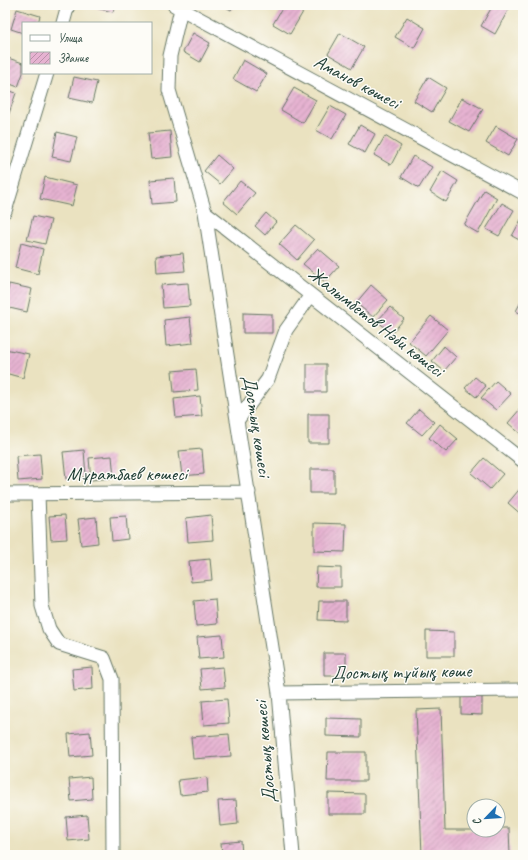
<svg xmlns="http://www.w3.org/2000/svg" width="528" height="860" font-family="Caveat,sans-serif">
<style>
.building{fill:url(#building-hatch)}
.lines{fill:none;stroke-linecap:round;stroke-linejoin:round}
.minor-casing{stroke:#667765;stroke-width:15}
.minor{stroke:#fff;stroke-width:13}
.labels{text-anchor:middle;dominant-baseline:central;stroke-width:3;stroke-linejoin:round;paint-order:stroke}
.street-label{font-size:19px;fill:#1f3d34;stroke:#fdfcf7}
</style>
<defs>
<pattern id="building-hatch" width="6" height="6" patternUnits="userSpaceOnUse"><rect width="6" height="6" fill="#e6b2d1"/><path d="M-1 1l2-2M0 6l6-6M5 7l2-2" fill="none" stroke="#ba92aa"/></pattern>
</defs>
<rect width="100%" height="100%" fill="#fdfcf7"/>
<filter id="ink" filterUnits="userSpaceOnUse"><feTurbulence type="fractalNoise" baseFrequency=".025" numOctaves="2"/><feDisplacementMap in="SourceGraphic" scale="8" xChannelSelector="R" yChannelSelector="G"/><feConvolveMatrix kernelMatrix="1 2 1 2 8 2 1 2 1" color-interpolation-filters="sRGB"/></filter>
<filter id="wash" filterUnits="userSpaceOnUse"><feTurbulence type="fractalNoise" baseFrequency=".012" numOctaves="4" result="noise"/><feDisplacementMap in="SourceGraphic" scale="16" xChannelSelector="R" yChannelSelector="G"/><feGaussianBlur stdDeviation="0.9" result="paint"/><feColorMatrix in="noise" values="0 0 0 0 0 0 0 0 0 0 0 0 0 0 0 0 0 1.4 0 .05"/><feComposite in="paint" operator="in"/></filter>
<g filter="url(#wash)">
<rect width="100%" height="100%" fill="#eae2c0"/>
<g id="blocks">
<path class="building" d="M97 5H115L113 12 96 8Z
M222 5H234L231 10Z
M284 5H291L303 12 290 34 273 24Z
M493 5H511L495 34 481 26Z
M17 9 40 16 38 23H23V33L11 29Z
M407 17 425 28 414 48 395 37Z
M193 33 210 43 200 62 183 52Z
M340 33 364 47 352 68 328 54Z
M5 57 23 63V73L18 87 5 82Z
M243 60 267 74 256 92 233 79Z
M74 77 97 82 92 103 69 98Z
M428 77 446 88 432 112 414 101Z
M294 88 316 100 303 123 281 110Z
M5 89 16 93 6 122 5 121Z
M462 98 483 109 469 132 449 121Z
M330 106 346 115 332 139 316 130Z
M360 125 375 134 365 153 349 144Z
M496 126 518 139 508 156 486 143Z
M170 131 172 157 151 159 148 133Z
M57 132 77 137 71 161 52 157Z
M385 136 401 146 391 165 374 155Z
M217 155 233 169 220 184 204 171Z
M413 156 432 167 419 188 401 177Z
M442 171 458 181 446 202 430 192Z
M45 177 77 185 72 206 40 199Z
M174 178 176 202 152 204 150 180Z
M240 181 255 193 237 214 223 202Z
M484 190 497 198 478 233 464 225Z
M502 203 514 210 499 236 486 229Z
M266 213 276 222 265 235 255 226Z
M33 216 51 220 45 244 27 240Z
M523 216V242L512 236Z
M296 225 314 240 297 260 279 244Z
M21 243 43 249 38 274 15 268Z
M318 248 339 266 325 282 303 264Z
M183 253 185 271 157 273 156 256Z
M188 283 190 306 163 308 161 285Z
M9 284 32 289 27 312 5 307Z
M371 285 388 300 373 317 356 303Z
M523 298V315L516 311Z
M390 307 404 319 392 333 377 321Z
M243 313 272 314V333H243Z
M431 316 448 330 426 356 409 342Z
M190 317 193 343 166 346 164 320Z
M444 346 456 357 444 371 432 361Z
M5 349 29 354 23 378 5 373Z
M307 364H326V392H307Z
M196 369 198 390 174 392 172 371Z
M475 377 486 386 476 397 465 388Z
M496 381 511 394 496 410 481 398Z
M200 396 202 416 176 418 174 399Z
M521 408 523 410V436L508 423Z
M419 409 434 422 422 435 407 423Z
M308 414H329V443H308Z
M440 424 458 439 446 452 429 438Z
M202 449 204 474 182 476 179 451Z
M84 450 86 477 66 479 63 452Z
M40 454 42 479 18 481 16 456Z
M112 456 114 478 91 480 89 458Z
M484 458 503 474 490 489 471 473Z
M310 469H334V493H310Z
M523 485V516L508 503Z
M65 515 67 539 51 540 49 516Z
M211 515 213 540 188 542 186 518Z
M126 516 128 539 112 541 110 517Z
M96 517 98 543 81 545 78 519Z
M314 523 346 524 345 552 314 551Z
M210 559 212 580 191 582 189 561Z
M317 567 341 568V587H316Z
M215 599 217 624 196 626 194 601Z
M319 601H346V621L318 620Z
M426 631 454 632V656H426Z
M222 635 224 657 199 659 197 637Z
M324 653H346V676H324Z
M92 667 93 689 74 691 72 669Z
M223 667 225 687 202 689 200 669Z
M461 694 482 695V715L461 714Z
M227 699 229 723 204 725 202 701Z
M441 709 445 830H498V828H509L510 855H422L416 710Z
M326 718 361 719V737L326 736Z
M90 732 92 755 70 757 68 734Z
M229 734 231 756 193 759 191 737Z
M328 752H366V781H327Z
M91 777 92 799 71 801 69 779Z
M207 777 208 792 180 795 178 780Z
M328 793 365 794V814H328Z
M236 800 238 824 220 826 218 801Z
M87 815 89 839 68 841 66 817Z
M241 841 242 855H222L221 843Z"/>
</g>
</g>
<g filter="url(#ink)">
<use href="#blocks" fill-opacity="0" stroke="#667765" stroke-width="1"/>
<g class="lines">
<g class="minor-casing">
<path id="minor" d="M174 5 523 193
M181 9 170 56 169 90 205 212 279 693 293 855
M63 23 68 5
M5 211 47 73
M205 212 523 461
M237 421 268 379 286 330 311 295
M5 494 249 492
M38 494 42 606 49 629 59 644 104 658 112 679 113 855
M279 693 523 690"/>
</g>
<use href="#minor" class="minor"/>
</g>
</g>
<g class="labels">
<g class="street-label">
<text transform="translate(357 82) rotate(28)">Аманов көшесі</text>
<text transform="translate(376 322) rotate(38)">Жалымбетов Нәби көшесі</text>
<text transform="translate(257 426) rotate(81)">Достық көшесі</text>
<text x="127" y="474">Мұратбаев көшесі</text>
<text transform="translate(401 672) rotate(-1)">Достық тұйық көше</text>
<text transform="translate(265 752) rotate(-95)">Достық көшесі</text>
</g>
</g>
<rect width="528" height="860" fill="none" stroke="#fdfcf7" stroke-width="20"/>
<rect x="22" y="22" width="130" height="52" fill="#fdfcf7" stroke="#a4b0a9"/>
<rect x="30" y="35" width="20" height="6" fill="#ffffff" stroke="#a4b0a9"/>
<text x="58" y="42" font-size="12" fill="#1f3d34">Улица</text>
<rect x="30" y="52" width="20" height="12" fill="url(#building-hatch)" stroke="#a4b0a9"/>
<text x="58" y="62" font-size="12" fill="#1f3d34">Здание</text>
<g transform="translate(486 818) rotate(245)"><circle r="19" fill="#fdfcf7" stroke="#a4b0a9"/>
<path d="M0-3L7 15L0 10L-7 15Z" fill="#1f6fb2"/>
<text y="-6" font-size="11" font-weight="bold" text-anchor="middle" fill="#1f3d34">С</text>
</g>
</svg>
